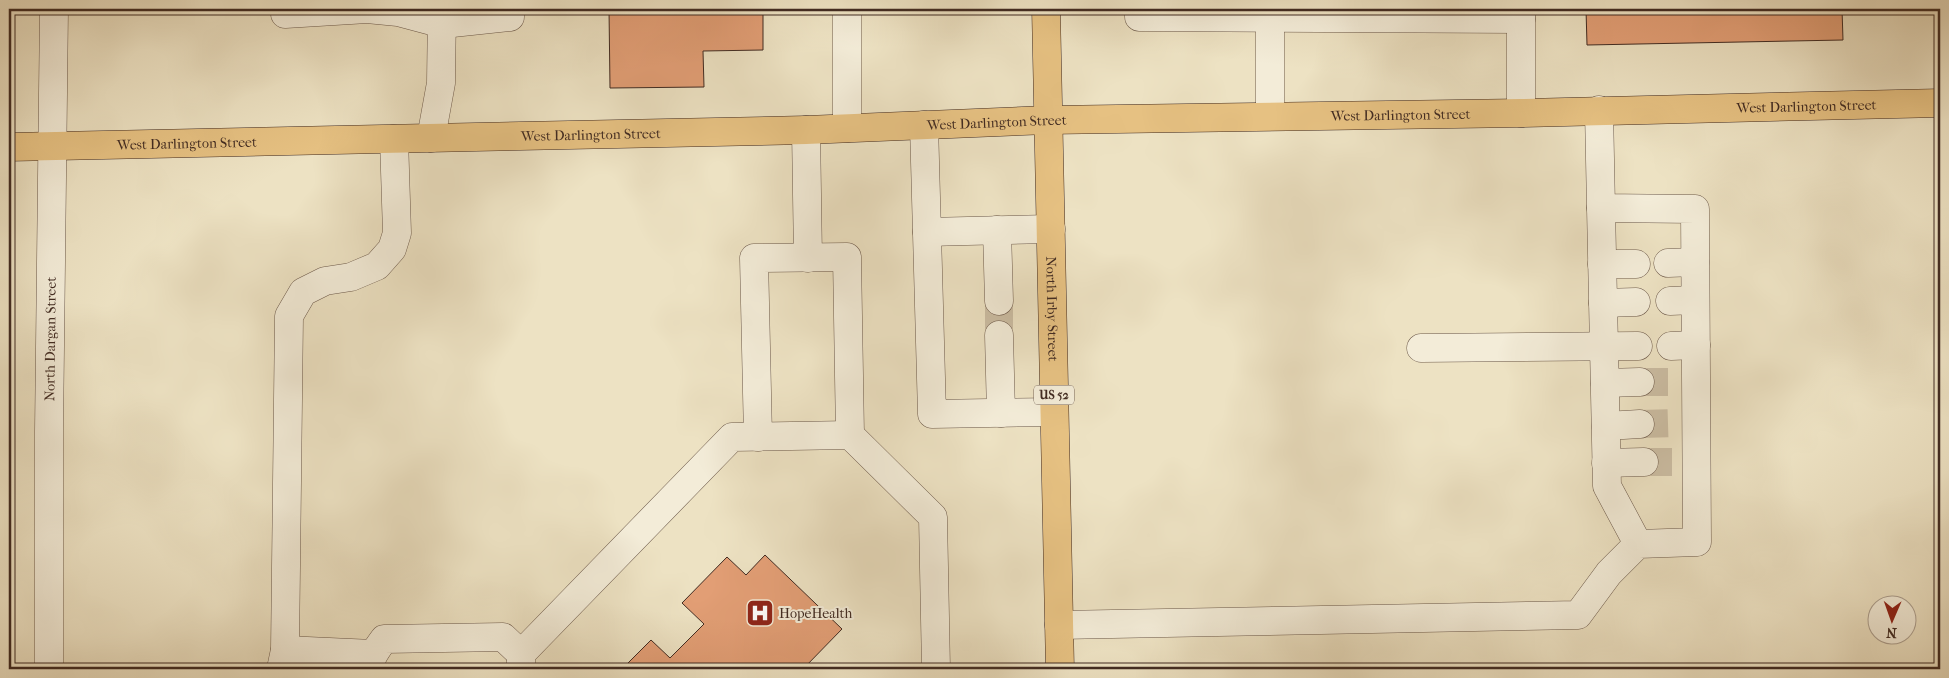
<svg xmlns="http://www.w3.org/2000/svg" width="1949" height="678" font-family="'IM FELL French Canon',serif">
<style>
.building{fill:#e29e75;stroke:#412b22}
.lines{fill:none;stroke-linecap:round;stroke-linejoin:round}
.minor-tunnel{stroke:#cbbda3;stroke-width:28;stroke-dasharray:28 14;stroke-linecap:butt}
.minor-casing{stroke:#6c594a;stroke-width:29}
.major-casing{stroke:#412b22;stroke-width:29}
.minor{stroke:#f3ecd8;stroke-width:28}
.major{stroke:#e6c182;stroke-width:28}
.labels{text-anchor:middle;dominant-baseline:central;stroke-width:4;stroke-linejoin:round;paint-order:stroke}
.shield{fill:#f3ecd8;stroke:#766559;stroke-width:1}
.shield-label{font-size:12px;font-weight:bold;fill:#412b22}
.street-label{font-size:14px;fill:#412b22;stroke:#f3ecd8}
.poi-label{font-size:14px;fill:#412b22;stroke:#f3ecd8;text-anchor:start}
</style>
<rect width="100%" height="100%" fill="#ede2c3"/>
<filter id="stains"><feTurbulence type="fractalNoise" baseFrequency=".004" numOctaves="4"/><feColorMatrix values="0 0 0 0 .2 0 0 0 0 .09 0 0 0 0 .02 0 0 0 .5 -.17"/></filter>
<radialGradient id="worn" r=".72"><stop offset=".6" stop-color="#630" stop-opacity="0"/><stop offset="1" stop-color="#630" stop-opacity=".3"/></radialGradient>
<path class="building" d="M609 9H763V50L703 51 704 87 610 88Z
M1586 9H1842L1843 40 1587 45Z
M765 555 842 629 803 669H622L651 640 670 658 704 624 682 603 727 557 746 575Z"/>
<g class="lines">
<path class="minor-tunnel" d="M999 301V335
M1640 382H1674
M1640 424 1673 423
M1644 462H1673"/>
<g class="minor-casing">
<g id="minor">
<path d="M285 9V14L367 9 398 12 443 24 510 17V9"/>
<path d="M847 9V128"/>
<path d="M1139 9V17L1521 19"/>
<path d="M1270 9V115"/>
<path d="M1521 9V113"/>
<path d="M924 125 932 414 1054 412"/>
<path d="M806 130 808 258"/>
<path d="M431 138 441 83 442 9"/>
<path d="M1601 208 1607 486 1638 544"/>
<path d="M997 230 999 301"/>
<path d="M927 232 1051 229"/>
<path d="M1668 263 1695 262"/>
<path d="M1602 264H1636"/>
<path d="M1670 301 1695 300"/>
<path d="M1603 303 1636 302"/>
<path d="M999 335 1001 413"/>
<path d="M1671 346 1696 345"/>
<path d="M1421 348 1638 346"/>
<path d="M1605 383 1640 382"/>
<path d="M1606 426 1640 424"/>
<path d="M758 437 754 258 847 257 850 435"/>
<path d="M1606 463 1644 462"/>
<path d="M1059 625 1578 615 1609 573 1638 544 1697 542 1695 209 1601 208 1599 110"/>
<path d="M285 650 373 654"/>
<path id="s1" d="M49 669V431L54 9"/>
<path d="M281 669 285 650 289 316 303 292 325 281 351 277 377 266 392 249 397 233 394 139"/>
<path d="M370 669C370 657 377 649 384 639L503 637 521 654"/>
<path d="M521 669V654L732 437 850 435 933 517 936 669"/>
</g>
</g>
<g class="major-casing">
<g id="major">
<path id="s2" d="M1046 9 1060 669"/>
<path id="s3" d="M9 147 806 130 1048 120 1521 113 1940 103"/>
</g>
</g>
<use href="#minor" class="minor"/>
<use href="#major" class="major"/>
</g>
<defs>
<g id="hospital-square" transform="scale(1.4375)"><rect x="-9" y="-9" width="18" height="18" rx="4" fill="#8f2418" stroke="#f3ecd8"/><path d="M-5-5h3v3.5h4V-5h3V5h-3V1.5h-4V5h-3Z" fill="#fff"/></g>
</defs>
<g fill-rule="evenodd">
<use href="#hospital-square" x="760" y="613"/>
</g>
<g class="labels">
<rect class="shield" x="1034" y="385.5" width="40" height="19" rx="4"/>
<g class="shield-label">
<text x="1054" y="395">US 52</text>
</g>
<g class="street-label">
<text stroke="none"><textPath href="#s3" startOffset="1798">West Darlington Street</textPath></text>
<text stroke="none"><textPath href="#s3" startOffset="1392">West Darlington Street</textPath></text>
<text stroke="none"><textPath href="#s3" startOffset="988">West Darlington Street</textPath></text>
<text stroke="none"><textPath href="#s3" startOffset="582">West Darlington Street</textPath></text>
<text stroke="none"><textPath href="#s3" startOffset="178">West Darlington Street</textPath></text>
<text stroke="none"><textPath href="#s2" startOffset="300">North Irby Street</textPath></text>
<text stroke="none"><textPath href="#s1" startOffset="330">North Dargan Street</textPath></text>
</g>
<g class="poi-label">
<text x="779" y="613">HopeHealth</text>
</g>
</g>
<rect width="1949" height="678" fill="none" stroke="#ede2c3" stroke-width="30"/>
<rect x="10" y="10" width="1929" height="658" fill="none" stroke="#412b22" stroke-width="2.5"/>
<rect x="15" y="15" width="1919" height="648" fill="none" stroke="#412b22"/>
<g transform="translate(1892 620) rotate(182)"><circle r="24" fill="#f3ecd8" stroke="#ac9f8f"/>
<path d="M0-4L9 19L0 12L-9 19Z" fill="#8f2418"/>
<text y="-8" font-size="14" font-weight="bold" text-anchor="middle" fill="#412b22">N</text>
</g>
<rect width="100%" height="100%" filter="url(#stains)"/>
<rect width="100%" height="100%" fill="url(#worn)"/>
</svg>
